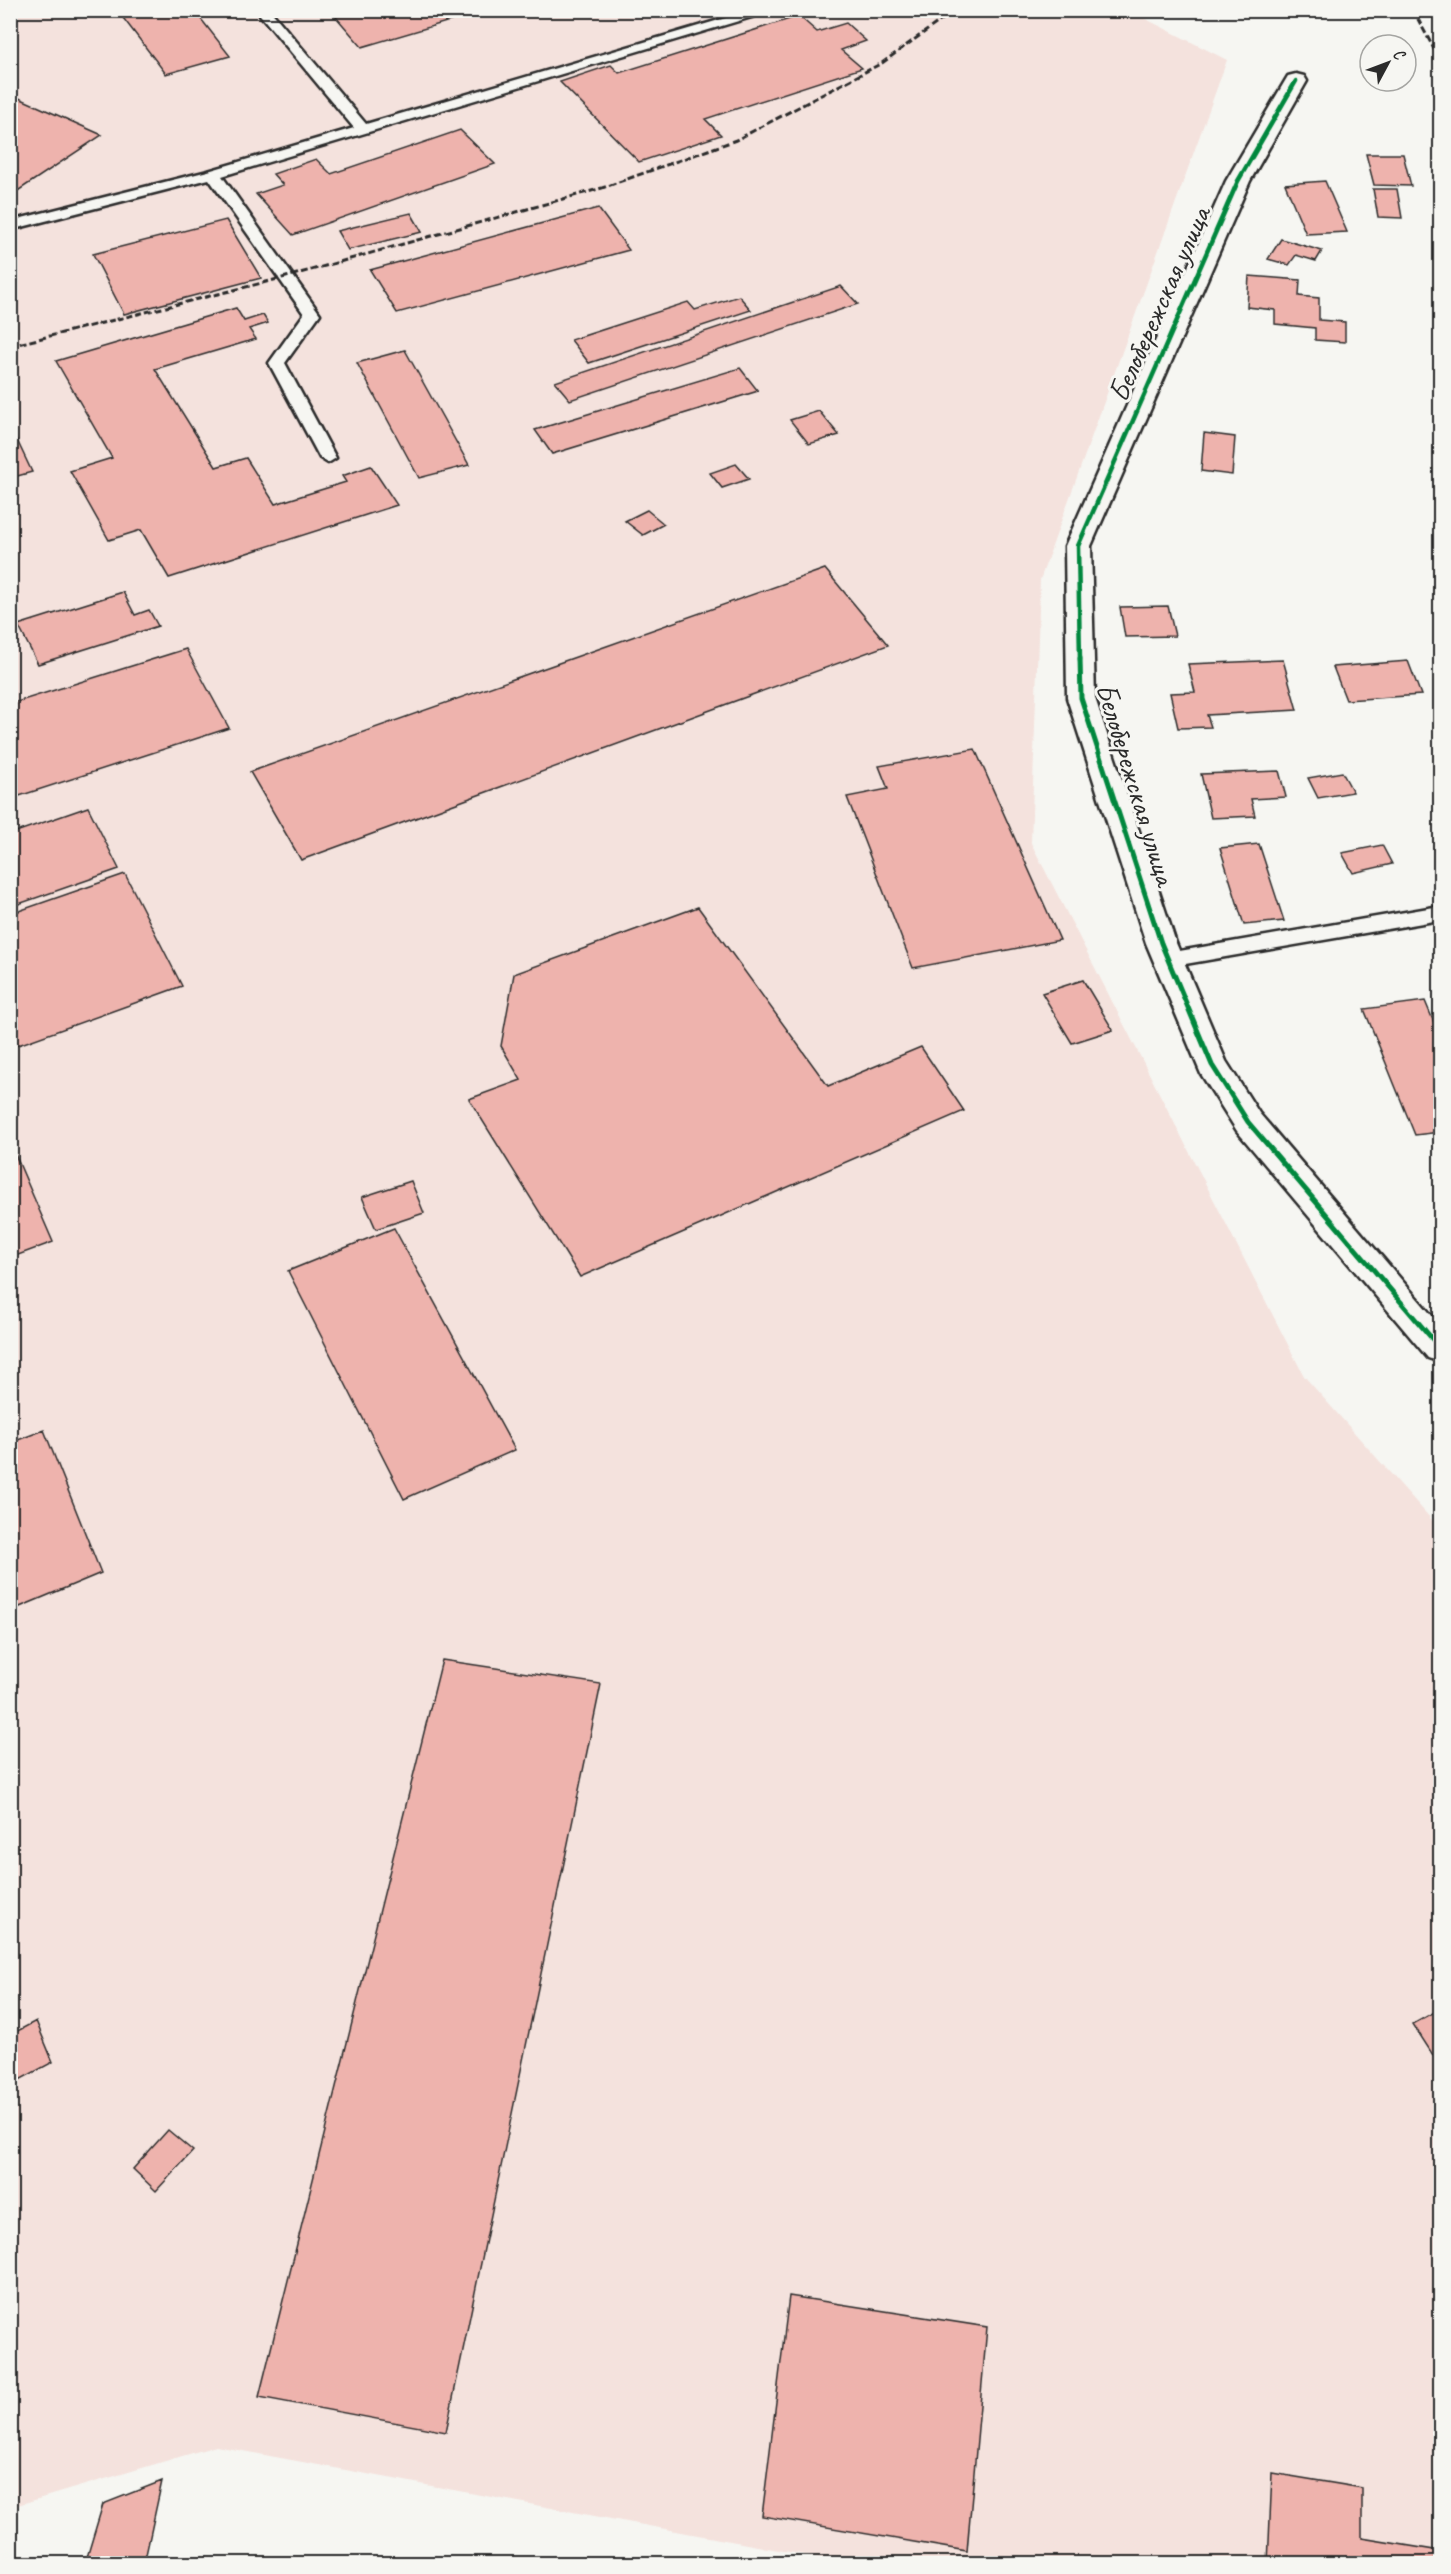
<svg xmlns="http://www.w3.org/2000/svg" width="1451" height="2574" font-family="Caveat,sans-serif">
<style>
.built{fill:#f4e2dd}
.building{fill:#eeb3ad;stroke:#2b2b2b;stroke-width:1.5}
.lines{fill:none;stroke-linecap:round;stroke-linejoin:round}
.lane-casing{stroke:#2b2b2b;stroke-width:5}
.street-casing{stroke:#2b2b2b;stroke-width:5}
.lane{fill:#f6f6f2;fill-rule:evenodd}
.street{fill:#f6f6f2;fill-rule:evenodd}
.rail{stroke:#2b2b2b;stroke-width:3;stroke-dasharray:7 3;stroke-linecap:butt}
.cycleway-far1-casing{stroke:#f6f6f2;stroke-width:8}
.cycleway-casing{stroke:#f6f6f2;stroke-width:9}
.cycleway-far1{stroke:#00873e;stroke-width:4.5}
.cycleway{stroke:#00873e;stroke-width:5}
.labels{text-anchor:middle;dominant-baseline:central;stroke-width:6;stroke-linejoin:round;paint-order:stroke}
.street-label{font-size:30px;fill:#2b2b2b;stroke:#f6f6f2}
</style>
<rect width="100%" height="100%" fill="#f6f6f2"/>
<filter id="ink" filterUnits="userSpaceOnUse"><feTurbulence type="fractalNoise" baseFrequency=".0167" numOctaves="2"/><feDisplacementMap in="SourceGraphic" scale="12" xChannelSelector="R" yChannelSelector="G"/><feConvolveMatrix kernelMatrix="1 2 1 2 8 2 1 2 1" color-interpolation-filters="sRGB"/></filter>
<g filter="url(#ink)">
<path class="built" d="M11 11H1130L1227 60 1040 580 1031 843 1304 1376 1440 1529V2563H849L216 2446 11 2507Z"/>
<path class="building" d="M117 10H194L230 56 166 74Z
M330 10H487L362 47Z
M799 16 817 32 846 23 866 41 841 50 862 68 705 119 721 135 639 162 560 82 611 65 619 73Z
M10 94 102 135 10 196Z
M460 130 495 164 293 235 256 194 283 185 273 174 316 159 331 174Z
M1366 154H1403L1411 186 1374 185Z
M1325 181 1347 232 1306 234 1285 184Z
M1373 189H1397L1402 218 1378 217Z
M598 208 629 250 397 313 370 270Z
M411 213 422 232 348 250 337 231Z
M226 220 261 278 124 314 93 254Z
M1281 239 1322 251 1316 261 1296 255 1289 265 1268 259Z
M1249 276 1300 280 1299 296 1319 298V320L1345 322V342L1315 340V328L1275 324V310L1247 307Z
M841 286 858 304 570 400 555 382Z
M739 296 751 310 589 363 571 340 688 302 695 310Z
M236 308 244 321 263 315 268 323 249 329 256 339 155 369 216 467 246 458 275 504 346 482 342 476 371 466 397 505 169 578 141 530 109 540 70 471 112 458 56 361Z
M405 350 469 465 419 478 357 363Z
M740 368 758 391 552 454 535 430Z
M819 411 839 435 809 444 790 420Z
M1204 433 1235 437 1232 475 1201 471Z
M15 436 32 472 10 478V437Z
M736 464 749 479 722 488 710 473Z
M647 510 664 524 643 535 625 521Z
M825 569 888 645 301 860 250 772Z
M123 592 135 615 149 610 158 626 38 664 18 625Z
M1168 606 1175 636 1125 637 1120 607Z
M186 649 229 728 10 799V704Z
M1283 660 1297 710 1207 715 1211 727 1178 728 1170 693 1195 692 1188 664Z
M1408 661 1421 695 1346 700 1333 667Z
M975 749 1060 940 913 968 847 797 888 789 879 766Z
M1279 771 1286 797 1251 799 1255 816 1211 818 1201 774Z
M1342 772 1353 792 1318 798 1308 778Z
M88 807 119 869 10 907V834Z
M1259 844 1284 921 1244 925 1220 848Z
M1382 845 1392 864 1353 873 1342 853Z
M125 874 182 986 10 1048V914Z
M698 907 828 1086 921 1047 964 1111 580 1277 469 1099 521 1080 501 1046 514 974Z
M1083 980 1113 1030 1072 1043 1042 993Z
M1425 1001 1440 1037V1132L1415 1135 1364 1009Z
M15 1154 53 1242 10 1258V1156Z
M411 1181 424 1213 376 1229 362 1197Z
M394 1228 515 1450 404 1499 288 1271Z
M44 1430 101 1573 10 1611V1443Z
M442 1660 601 1684 446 2432 259 2397Z
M1440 2009V2066L1413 2024Z
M36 2021 53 2062 10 2085V2035Z
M168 2130 193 2151 156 2191 133 2169Z
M789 2296 987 2327 967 2551 762 2516Z
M1272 2473 1362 2488V2538L1440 2551V2564H1268Z
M162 2481 144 2564H85L103 2504Z"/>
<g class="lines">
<g class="lane-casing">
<path id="lane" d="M256 10H270L366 124 753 10H775L222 176 320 314 285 363 336 458 328 463 320 458 269 363 304 314 209 179 10 230V221L208 171 354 128Z
M1440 906V920L1168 967 1161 965 1158 960 1161 955 1168 953Z"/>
</g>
<g class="street-casing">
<path id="street" d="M1296 74 1304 76 1307 81 1250 181 1091 546 1095 698 1176 943 1226 1061 1259 1113 1440 1325V1362L1428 1358 1237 1131 1201 1074 1146 943 1067 698 1065 546 1226 181 1285 81 1288 76Z"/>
</g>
<use href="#lane" class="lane"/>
<use href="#street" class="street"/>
<path class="rail" d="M1413 10 1440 60
M10 346 286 277 602 188 736 140 882 63 955 10"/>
<g class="cycleway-far1-casing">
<path id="cycleway-far1" d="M1080 660 1078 546 1238 181 1296 81"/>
</g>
<g class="cycleway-casing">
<path id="cycleway" d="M1080 658 1081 698 1161 943 1212 1065 1248 1122 1440 1348"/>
</g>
<use href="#cycleway-far1" class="cycleway-far1"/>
<use href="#cycleway" class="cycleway"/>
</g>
</g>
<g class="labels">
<g class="street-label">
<text transform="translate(1159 304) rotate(-66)">Белобережская улица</text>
<text transform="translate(1136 784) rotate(73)">Белобережская улица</text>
</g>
</g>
<rect width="1451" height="2574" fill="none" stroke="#f6f6f2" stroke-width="36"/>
<rect x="18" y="18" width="1415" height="2538" fill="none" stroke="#2b2b2b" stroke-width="2" filter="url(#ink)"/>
<g transform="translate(1388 63) rotate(49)"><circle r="28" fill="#f6f6f2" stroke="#a5a5a2" stroke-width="1.5"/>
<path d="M0-4.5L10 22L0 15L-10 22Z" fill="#2b2b2b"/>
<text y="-9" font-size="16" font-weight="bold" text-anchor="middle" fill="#2b2b2b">С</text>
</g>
</svg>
